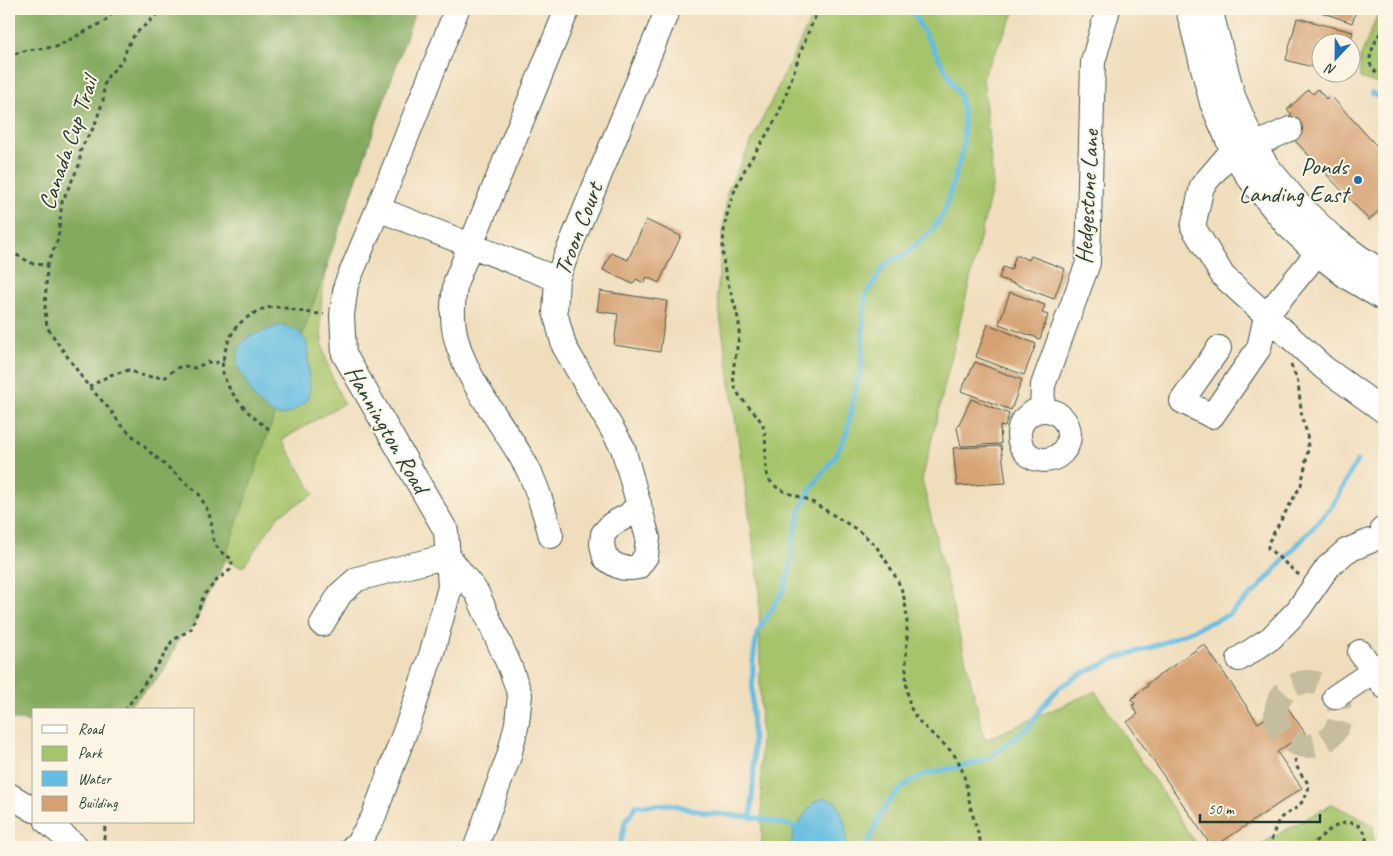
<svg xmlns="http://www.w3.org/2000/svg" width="1393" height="856" font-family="Caveat,sans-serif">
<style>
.green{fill:#a6c46b;stroke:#628050}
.forest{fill:#84aa5f;stroke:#52744a}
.water{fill:#63bde1;stroke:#417d8a}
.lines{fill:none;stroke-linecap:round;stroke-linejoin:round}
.stream{stroke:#63bde1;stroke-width:5}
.building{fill:#d5a172}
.minor-tunnel{stroke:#c6bda1;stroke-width:24;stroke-dasharray:24 12;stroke-linecap:butt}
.minor-casing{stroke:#3e5548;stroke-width:26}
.path{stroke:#3e5548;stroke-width:3;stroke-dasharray:4 4;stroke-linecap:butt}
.minor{stroke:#fff;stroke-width:24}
.poi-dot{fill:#1f6fb2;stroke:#fcf5e5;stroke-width:2}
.labels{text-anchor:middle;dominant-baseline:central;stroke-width:4;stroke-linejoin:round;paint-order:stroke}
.street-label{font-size:24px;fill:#1f3d34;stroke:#fcf5e5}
.poi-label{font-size:24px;fill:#1f3d34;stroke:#fcf5e5;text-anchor:end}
</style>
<rect width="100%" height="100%" fill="#fcf5e5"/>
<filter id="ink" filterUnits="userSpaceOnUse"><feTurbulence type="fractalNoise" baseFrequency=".02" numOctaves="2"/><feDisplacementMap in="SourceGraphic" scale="10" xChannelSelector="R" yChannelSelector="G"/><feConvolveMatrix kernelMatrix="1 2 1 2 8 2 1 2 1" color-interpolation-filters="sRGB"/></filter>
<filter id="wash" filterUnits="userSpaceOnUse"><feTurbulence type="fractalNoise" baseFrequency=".0096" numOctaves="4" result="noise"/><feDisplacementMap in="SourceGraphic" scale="20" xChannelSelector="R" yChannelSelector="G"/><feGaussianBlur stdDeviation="1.12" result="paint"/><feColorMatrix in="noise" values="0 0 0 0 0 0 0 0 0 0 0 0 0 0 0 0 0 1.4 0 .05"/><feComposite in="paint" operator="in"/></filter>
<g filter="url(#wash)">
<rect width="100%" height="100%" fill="#f0ddbc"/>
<path class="green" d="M816 9H1016L983 76 993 184 922 480 985 740 1095 691 1198 847H762L759 582 717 294 727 192Z
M1383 9H1384V86L1360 78V58L1377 16Z
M328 265C315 317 318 354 344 403L282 440 314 494 279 515 243 567 211 555Z
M1332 804 1373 825 1374 847H1256Z"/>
<path class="forest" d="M9 9H416L217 580 191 629 181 635 163 673 125 710H34V722L9 719Z"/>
<path class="water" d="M281 325 298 331 307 342 310 388 307 401 291 413 279 416 270 412 255 399 237 365 239 348 248 337Z
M825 798 836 802C844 817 848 830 846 847H791L794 830 814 802Z"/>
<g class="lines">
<path class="stream" d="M1372 93 1384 101
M751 817 754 767 752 710 753 661 757 633 784 589 790 570 792 545 800 511 810 490 836 455 847 432 855 391 862 366 863 319 866 295 886 264 907 253 931 232 944 213 963 150 964 118 960 96 947 72 918 22 913 9
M867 845 879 818 891 798 909 782 926 774 980 762 991 757 1030 726 1043 706 1059 688 1079 675 1114 659 1160 644 1228 615 1256 591 1332 506 1357 461
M620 847 625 822 636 806 669 804 706 813 751 817 797 827"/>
</g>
<g id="blocks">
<path class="building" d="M1313 9H1357L1352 23Z
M1297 18 1353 32 1350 42H1320V69L1286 60Z
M1318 89 1326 99 1330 95 1384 154V206L1369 220 1289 134 1285 120 1292 114 1287 110 1308 90 1313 94Z
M646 220 681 236 659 283 647 277 644 283 636 279 633 284 603 270 611 253 628 260Z
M1016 255 1029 260 1031 256 1065 269 1054 299 999 278 1003 267 1011 270Z
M600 291 667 301 660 352 614 345 618 314 597 311Z
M1010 292 1045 305 1042 313 1048 315 1040 339 999 324Z
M988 324 1036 344 1024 375 976 357Z
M975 362 1022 380 1011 410 961 391Z
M971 399 1009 414 1005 427 1000 426 1001 444 961 446 957 428Z
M1001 446 1006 483 957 486 953 448Z
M1204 644 1258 723 1286 705 1305 733 1277 752 1302 788 1214 847H1212L1127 722 1138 714 1132 705 1135 704 1131 699 1137 695 1136 694 1148 686 1147 684Z"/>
</g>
</g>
<g filter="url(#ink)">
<use href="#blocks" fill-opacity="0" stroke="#3e5548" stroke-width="1"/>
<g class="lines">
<path class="minor-tunnel" d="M1276 714a32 32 0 1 1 64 0a32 32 0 1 1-64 0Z"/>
<g class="minor-casing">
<path id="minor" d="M1188 9 1212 103 1234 154 1250 179 1287 225 1317 253 1347 277 1384 299
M1210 9 1233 96 1254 145 1267 166 1303 209 1331 236 1359 257 1384 273
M1290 129 1226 158 1202 186 1193 227 1223 276 1324 368 1384 411
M378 209 557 279
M1219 348 1182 401 1212 416 1259 348 1266 316 1327 241
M1042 410 1043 385 1088 263 1093 62 1108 9
M1019 435a25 25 0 1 1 50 0a25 25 0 1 1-50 0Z
M639 504 629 515 612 524 603 534 602 544 605 558C617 567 623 570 638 567L646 556 648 538 623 448 564 346 555 312 557 279 564 261 668 9
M1383 529 1384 530
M551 536C545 514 539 492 529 471 506 426 466 384 455 334 451 316 453 298 456 281L564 17 568 9
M448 556 477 593 510 667 520 695 517 723 509 756 488 813 476 847
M322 624 340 594 357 579 448 556
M1360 652 1384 686
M1239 659 1271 638 1298 610 1327 568 1346 551 1370 541
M1335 697 1384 664
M9 795 34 810
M47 822 77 847
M353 847 358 843 373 818 410 718 432 652 450 587 446 531 344 354 342 315 346 285 378 209 457 9"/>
</g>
<path class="path" d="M819 9C809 29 801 50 794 71 789 85 785 99 779 112 769 134 753 153 742 175 730 197 723 224 723 249 722 276 735 298 739 324 741 345 729 367 735 387 740 402 757 411 763 426 769 442 761 470 771 482 780 493 798 495 810 501 819 506 827 511 835 516 853 527 871 537 883 556 890 567 899 581 903 594 913 630 900 668 910 705 916 727 945 740 957 759 965 773 967 790 970 805 974 820 978 833 982 847
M1384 26C1378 38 1361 61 1376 72 1379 74 1382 74 1384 75
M9 59 17 53 27 50 56 47 105 21 116 9
M9 253H13L33 264 47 265 58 239 62 202 80 163V152L85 141 94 127 103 101 104 85 108 76 123 60 127 47 135 34 150 21 162 9
M47 265 45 310 47 327 57 342 86 383 111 411 121 425 150 452 199 494 207 509 211 520 213 539 216 546 222 553 232 559V564L230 570 217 580 204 595 191 629 172 641 161 660 125 710
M1291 365 1298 382 1302 418 1307 433 1308 449 1305 467 1301 485 1268 543V548L1299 575
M89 387 110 375 129 370 140 375 152 377H166L176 368 185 366 195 368 208 362 215 363 224 360
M269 429C252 418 228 394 223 373 220 360 229 336 237 326 244 319 257 310 267 308 280 305 292 310 305 312 311 313 318 314 324 314
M103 847 105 828 104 822
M1267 847C1273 839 1274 830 1278 822 1281 816 1285 815 1290 812 1301 806 1308 796 1309 784 1301 775 1297 770 1295 759
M1309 847C1321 837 1342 814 1359 826 1366 831 1367 839 1366 847"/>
<use href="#minor" class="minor"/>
</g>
</g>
<circle class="poi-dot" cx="1358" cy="180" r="5"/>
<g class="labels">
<g class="street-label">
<text transform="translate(68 143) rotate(-71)">Canada Cup Trail</text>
<text transform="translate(1087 197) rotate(-87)">Hedgestone Lane</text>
<text transform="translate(578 229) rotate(-69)">Troon Court</text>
<text transform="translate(387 429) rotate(60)">Hannington Road</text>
</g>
<g class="poi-label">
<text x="1348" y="166">Ponds<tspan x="1348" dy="28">Landing East</tspan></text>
</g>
</g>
<rect width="1393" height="856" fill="none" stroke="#fcf5e5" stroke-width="30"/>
<rect x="32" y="708" width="162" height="115" fill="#fcf5e5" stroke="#a4ab9e"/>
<rect x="42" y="725" width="25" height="8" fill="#ffffff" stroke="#a4ab9e"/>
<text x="78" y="734" font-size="15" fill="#1f3d34">Road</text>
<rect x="42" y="746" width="25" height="15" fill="#a6c46b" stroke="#a4ab9e"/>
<text x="78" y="758" font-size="15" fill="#1f3d34">Park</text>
<rect x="42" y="771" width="25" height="15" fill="#63bde1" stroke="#a4ab9e"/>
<text x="78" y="784" font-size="15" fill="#1f3d34">Water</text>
<rect x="42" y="796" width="25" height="15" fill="#d5a172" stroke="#a4ab9e"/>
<text x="78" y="808" font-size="15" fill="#1f3d34">Building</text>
<g transform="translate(1336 58) rotate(202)"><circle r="24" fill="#fcf5e5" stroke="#a4ab9e"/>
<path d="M0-4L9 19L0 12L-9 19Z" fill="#1f6fb2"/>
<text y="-8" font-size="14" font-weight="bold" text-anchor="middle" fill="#1f3d34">N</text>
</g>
<path d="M1200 814v8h120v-8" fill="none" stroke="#1f3d34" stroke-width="2.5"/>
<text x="1208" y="814" font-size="15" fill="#1f3d34" stroke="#fcf5e5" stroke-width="4" paint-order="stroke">50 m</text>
</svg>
